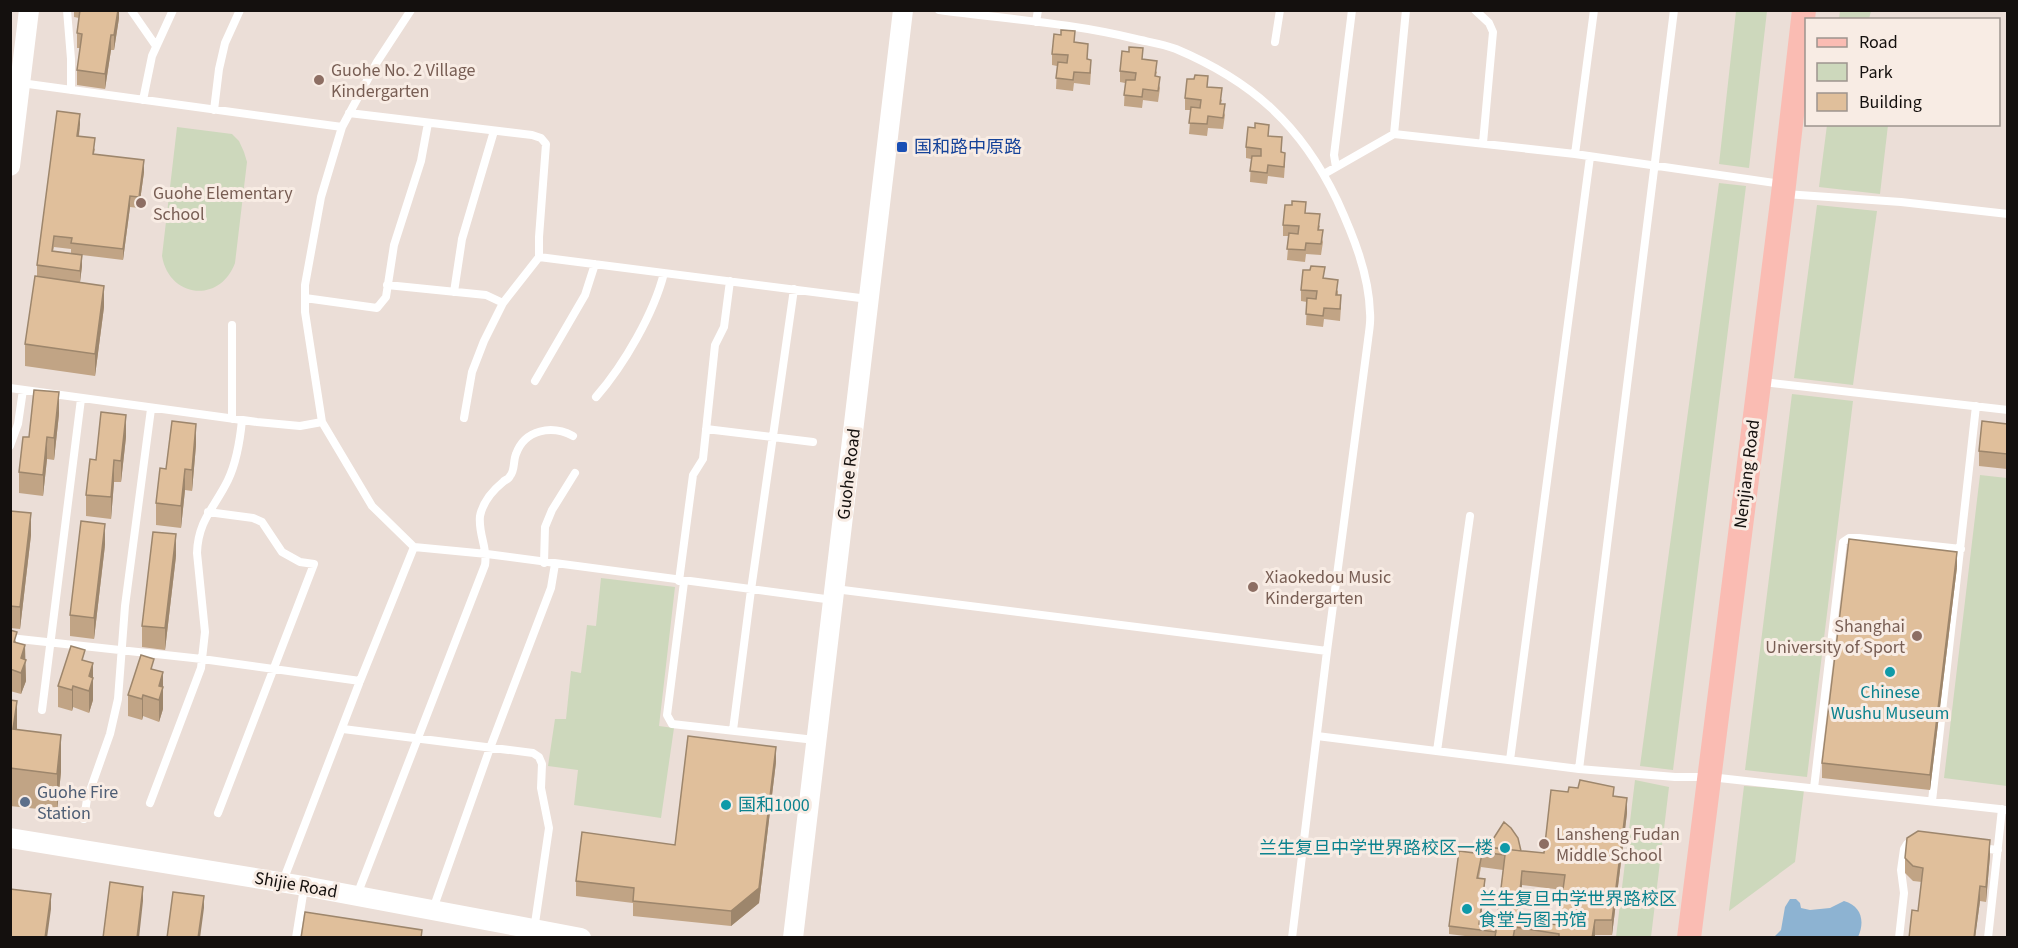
<svg xmlns="http://www.w3.org/2000/svg" width="2018" height="948" font-family="'Source Sans 3','Noto Sans SC',sans-serif">
<style>
.green{fill:#cdd8bc}
.water{fill:#8db3d2}
.lines{fill:none;stroke-linecap:round;stroke-linejoin:round}
.service{stroke:#fff;stroke-width:8}
.tertiary{stroke:#fff;stroke-width:20}
.primary{stroke:#fabcb3;stroke-width:24}
.wall{fill:#c1a485;fill-rule:evenodd}
.shaded-wall{fill:#9d866c}
.building{fill:#e0bf9b;stroke:#9d866c;stroke-width:1.5;fill-rule:evenodd}
.education-dot{fill:#8d6e63;stroke:#f8ece4;stroke-width:2}
.transit-dot{fill:#1a4fb4;stroke:#f8ece4;stroke-width:2}
.culture-dot{fill:#0f9aa8;stroke:#f8ece4;stroke-width:2}
.service-dot{fill:#5c6f8a;stroke:#f8ece4;stroke-width:2}
.labels{text-anchor:middle;dominant-baseline:central;stroke-width:6;stroke-linejoin:round;paint-order:stroke}
.education-label{font-size:18px;fill:#785e54;stroke:#f8ece4;text-anchor:start}
.transit-label{font-size:18px;fill:#164399;stroke:#f8ece4;text-anchor:start}
.street-label{font-size:18px;fill:#14100e;stroke:#f8ece4}
.culture-label{font-size:18px;fill:#0d838f;stroke:#f8ece4;text-anchor:start}
.service-label{font-size:18px;fill:#4e5e75;stroke:#f8ece4;text-anchor:start}
</style>
<rect width="100%" height="100%" fill="#ebded7"/>
<path class="green" d="M1736 11H1767L1749 168 1719 164Z
M1840 11H1871L1869 19H1839Z
M1827 125H1888L1880 194 1819 187Z
M177 127 232 134 239 141 244 152 247 162 235 263C220 304 169 298 162 256Z
M1719 183 1746 186 1673 770 1640 766Z
M1817 205 1877 211 1853 385 1794 378Z
M1792 394 1853 401 1807 777 1745 770Z
M1980 475 2007 478V786L1944 778Z
M601 578 675 587 659 726 674 728 661 818 574 805 578 770 548 766 555 719H566L571 671 581 673 587 625 596 626Z
M1635 780 1669 787 1651 937H1616Z
M1744 786 1804 790 1795 862 1729 911Z"/>
<path class="water" d="M1790 899H1796L1800 903 1801 908 1810 910 1830 908 1844 901C1862 906 1865 922 1858 937H1774L1781 930 1785 907Z"/>
<g class="lines">
<path class="service" d="M67 10 71 59V90
M131 10 156 46
M411 10 377 62 342 127 321 197 305 285V312L322 422 372 506 414 547 487 554 833 600
M939 10C1005 19 1072 23 1136 39 1149 42 1163 44 1176 49 1252 81 1301 125 1337 200 1353 235 1369 274 1370 313 1371 322 1369 331 1368 340L1327 651 1292 938
M1475 10 1489 23 1493 32 1483 143
M1036 22 1038 10
M1275 42 1280 10
M21 83 342 127
M143 100 152 56 173 10
M214 110 219 69 225 43 240 10
M349 113 532 135 541 138 546 144 539 237V257L503 303 484 341 472 372 464 418
M1394 134 1406 10
M1575 154 1594 10
M1336 167 1334 155 1352 10
M1324 174 1394 134 1575 154 1782 184
M1785 194 1901 202 2008 214
M539 257 868 299
M387 285 486 295 503 303
M454 292 462 239 494 131
M305 298 377 308 386 297 394 245 421 161 428 123
M232 325V419
M535 381 585 295 595 264
M1763 382 2008 410
M10 388 257 422 300 426 322 422
M596 397C624 365 654 313 664 273
M706 429 813 442
M10 446 18 424 23 390
M208 512 253 518 262 522 282 552 300 562 314 564 218 813
M544 563 545 527 552 510 575 473
M679 581 693 475 703 459 715 345 724 327 730 281
M684 582 667 715 672 724 815 740
M835 589 1327 651
M10 638 202 659 360 681
M42 710 81 399
M343 729 533 753 539 757 542 764 541 788 549 828 534 930
M733 730 751 590 794 289
M1317 736 1579 769 1675 777H1710L2008 810
M1437 751 1470 516
M1510 760 1590 157
M1579 769 1674 10
M1814 788 1843 542 1849 538H1859L1961 549
M1932 801 1976 406
M150 803 201 668 205 632 197 553C198 520 215 507 228 480 237 461 240 441 242 420
M84 819 87 799 110 734 118 699 125 606 151 409
M1980 848 1998 850
M283 881 360 681 414 547
M357 895 485 565C488 548 478 534 480 516 483 501 492 491 503 482 505 480 509 479 510 476 515 471 513 461 516 454 525 429 552 425 573 436
M433 909 490 748 551 588 555 564
M296 938 304 888
M1899 938 1904 893 1901 870 1904 849 1907 844 1915 841
M1988 938 2002 809"/>
<path class="tertiary" d="M10 166 29 10
M10 838 304 886 581 938
M793 938 903 10"/>
<path class="primary" d="M1689 938 1783 194 1804 10"/>
</g>
<path class="wall" d="M74 10H119V18L114 50H111L105 89 77 85V70L80 48H77V33L79 18 74 17Z
M1075 42 1088 59 1091 71 1090 85 1074 83 1073 91 1056 89 1057 66 1052 65V54Z
M1143 60 1157 72 1156 76 1160 88 1158 102 1143 100 1142 108 1124 106 1125 83 1120 82V71Z
M1208 87 1222 100 1221 104 1225 115 1223 129 1208 128 1207 136 1189 134 1191 110H1185V98Z
M80 125 79 136 95 149 94 154 144 172 139 208 130 207 123 260 82 255V266L80 282 104 307 95 376 25 366V344L37 277V265ZM54 247 71 249V254L53 252Z
M1269 136 1282 152 1285 164 1284 178 1268 176 1267 184 1250 182 1251 159 1246 158V147Z
M1306 213 1320 226 1319 230 1323 242 1321 255 1306 254 1305 262 1287 260 1289 236H1283V225Z
M1325 278 1338 291V295L1341 307 1340 321 1324 319 1323 327 1306 325 1307 302 1301 301V290Z
M59 414 54 460 47 459 43 496 19 493V472L29 437Z
M2007 424V469L1979 466V451Z
M126 437 121 482H114L111 519 86 516V495L96 460Z
M196 445 192 491 185 490 181 528 156 525V503L166 469Z
M10 511 31 535 20 629 10 628Z
M105 545 94 639 70 636V615Z
M176 556 165 650 142 647V626Z
M1957 567 1930 790 1822 778V763Z
M10 630 25 660 26 681 21 694 10 691Z
M85 661 93 678V700L89 713 73 707 72 711 58 707V686Z
M154 670 163 672V709L159 722 143 716 142 720 128 716V695Z
M10 700 17 729 61 772 57 811 10 806Z
M776 762 759 903 731 926 633 916V903L576 896V881L675 845Z
M1614 796 1627 813 1612 935H1595V938H1481L1449 934V926L1480 852 1521 851 1544 853ZM1481 867 1503 870 1496 926 1480 925 1485 886 1479 878ZM1522 885 1563 890 1558 925 1518 920Z
M1990 855 1986 902 1980 901 1975 938H1909L1918 911 1922 882 1913 881 1905 873V858Z"/>
<path class="shaded-wall" d="M118 10H119V18L114 50V35Z
M111 35V50L105 89V74Z
M80 114V125L77 147V136Z
M144 160V172L139 208V197Z
M130 196V207L123 260V249Z
M82 255V266L80 282V271Z
M104 286V307L95 376V354Z
M59 392V414L54 460V438Z
M126 415V437L121 482V461Z
M196 424V445L192 491V470Z
M47 437V459L43 496V475Z
M114 460V482L111 519V497Z
M185 469V490L181 528V506Z
M31 513V535L20 629V607Z
M105 524V545L94 639V618Z
M176 534V556L165 650V628Z
M1957 552V567L1930 790V775Z
M25 645 26 681 21 694V658Z
M93 663V700L89 713V676Z
M163 672V709L159 722V686Z
M73 686V707L72 711V690Z
M143 695V716L142 720V699Z
M17 701V738L13 729Z
M61 735V772L57 811V774Z
M776 747V762L759 903 731 926V911Z
M1627 798V813L1612 935V920Z
M1990 840V855L1986 902V887Z
M1522 871V885L1517 928V920Z
M1485 879V886L1479 932V924Z
M1980 886V901L1975 938H1974Z
M143 887V901L139 938H137Z
M51 894V909L47 938H45Z
M204 896V908L200 938H198Z
M1595 920V938H1592Z"/>
<path class="building" d="M80 10H118L114 35H111L105 74 77 70 82 34 77 33Z
M1061 30 1075 31 1074 42 1088 44 1087 59 1091 60 1090 73 1074 72 1073 80 1056 78 1058 62 1067 63 1068 55 1052 54 1054 34 1061 35Z
M1129 47 1143 48 1142 59 1157 61 1155 76 1160 77 1158 91 1143 89 1142 97 1124 95 1126 80H1135L1136 73 1120 71 1122 51 1129 52Z
M1195 75 1208 76 1207 87 1222 88 1220 104H1225L1223 118 1208 116 1207 124 1189 123 1191 107 1200 108 1201 100 1185 98 1187 79H1194Z
M57 111 80 114 77 136 95 138 93 154 144 160 139 197 130 196 123 249 71 243 72 238 54 236 52 251 82 255 80 271 37 265Z
M1255 123 1269 125 1268 136 1282 137 1281 152 1285 153 1284 167 1268 165 1267 173 1250 171 1252 156H1261V149L1246 147 1248 127 1255 128Z
M1292 201 1306 202 1305 213 1320 214 1318 230H1323L1321 244 1306 243 1305 250 1287 249 1289 233 1298 234 1299 226 1283 225 1285 205H1292Z
M1311 266 1325 267 1323 278 1338 280 1336 295H1341L1340 309 1324 308 1323 316 1306 314 1307 298 1316 299 1317 291 1301 290 1303 270H1310Z
M35 276 104 286 95 354 25 344Z
M34 390 59 392 54 438 47 437 43 475 19 472 23 437H29Z
M101 412 126 415 121 461 114 460 111 497 86 495 90 459 96 460Z
M172 421 196 424 192 470 185 469 181 506 156 503 160 468 166 469Z
M1982 421 2007 424V454L1979 451Z
M10 511 31 513 20 607 10 606Z
M81 521 105 524 94 618 70 615Z
M153 532 176 534 165 628 142 626Z
M1849 539 1957 552 1930 775 1822 763Z
M10 630 17 632 14 642 25 645 21 658 26 660 21 673 10 669Z
M71 646 85 650 82 660 93 663 89 676 93 678 89 691 73 686 72 690 58 686Z
M141 655 154 659 151 669 163 672 159 686 163 687 159 700 143 695 142 699 128 695Z
M10 700 17 701 13 729 61 735 57 774 10 768Z
M688 736 776 747 759 888 731 911 633 901 634 888 576 881 582 832 675 845Z
M1580 780 1614 787 1613 796 1627 798 1612 920H1595L1592 938H1559V934L1515 927 1513 938H1495L1505 855 1480 852 1482 847 1544 853 1551 790 1568 792 1569 787 1578 788ZM1522 871 1565 875 1558 925 1517 920Z
M1504 822 1511 828 1518 838 1521 851 1488 847Z
M1918 831 1990 840 1986 887 1980 886 1974 938H1909L1912 910 1918 911 1923 868 1913 866 1905 858 1907 838Z
M1459 851 1482 854 1477 878 1485 879 1479 924 1496 926V932L1449 926Z
M110 882 143 887 137 938H103Z
M10 889 51 894 45 938H10Z
M173 892 204 896 198 938H167Z
M305 912 422 930 421 938H301Z"/>
<g class="education-dot">
<circle cx="319" cy="80" r="6"/>
<circle cx="141" cy="203" r="6"/>
<circle cx="1253" cy="587" r="6"/>
<circle cx="1917" cy="636" r="6"/>
<circle cx="1544" cy="844" r="6"/>
</g>
<rect class="transit-dot" x="896" y="141" width="12" height="12" rx="3"/>
<g class="culture-dot">
<circle cx="1890" cy="672" r="6"/>
<circle cx="726" cy="805" r="6"/>
<circle cx="1505" cy="848" r="6"/>
<circle cx="1467" cy="909" r="6"/>
</g>
<circle class="service-dot" cx="25" cy="802" r="6"/>
<g class="labels">
<g class="education-label">
<text x="331" y="70">Guohe No. 2 Village<tspan x="331" dy="21">Kindergarten</tspan></text>
<text x="153" y="193">Guohe Elementary<tspan x="153" dy="21">School</tspan></text>
<text x="1265" y="577">Xiaokedou Music<tspan x="1265" dy="21">Kindergarten</tspan></text>
<text x="1905" y="626" text-anchor="end">Shanghai<tspan x="1905" dy="21">University of Sport</tspan></text>
<text x="1556" y="834">Lansheng Fudan<tspan x="1556" dy="21">Middle School</tspan></text>
</g>
<g class="transit-label">
<text x="914" y="147">国和路中原路</text>
</g>
<g class="street-label">
<text transform="translate(849 474) rotate(-83)">Guohe Road</text>
<text transform="translate(1747 474) rotate(-83)">Nenjiang Road</text>
<text transform="translate(296 885) rotate(10)">Shijie Road</text>
</g>
<g class="culture-label">
<text x="1890" y="692" text-anchor="middle">Chinese<tspan x="1890" dy="21">Wushu Museum</tspan></text>
<text x="738" y="805">国和1000</text>
<text x="1493" y="848" text-anchor="end">兰生复旦中学世界路校区一楼</text>
<text x="1479" y="899">兰生复旦中学世界路校区<tspan x="1479" dy="21">食堂与图书馆</tspan></text>
</g>
<g class="service-label">
<text x="37" y="792">Guohe Fire<tspan x="37" dy="21">Station</tspan></text>
</g>
</g>
<rect width="2018" height="948" fill="none" stroke="#14100e" stroke-width="24"/>
<rect x="1805" y="18" width="195" height="108" fill="#f8ece4" stroke="#9d948e" stroke-width="1.5"/>
<rect x="1817" y="38" width="30" height="9" fill="#fabcb3" stroke="#9d948e" stroke-width="1.5"/>
<text x="1859" y="48" font-size="18" fill="#14100e">Road</text>
<rect x="1817" y="63" width="30" height="18" fill="#cdd8bc" stroke="#9d948e" stroke-width="1.5"/>
<text x="1859" y="78" font-size="18" fill="#14100e">Park</text>
<rect x="1817" y="93" width="30" height="18" fill="#e0bf9b" stroke="#9d948e" stroke-width="1.5"/>
<text x="1859" y="108" font-size="18" fill="#14100e">Building</text>
</svg>
